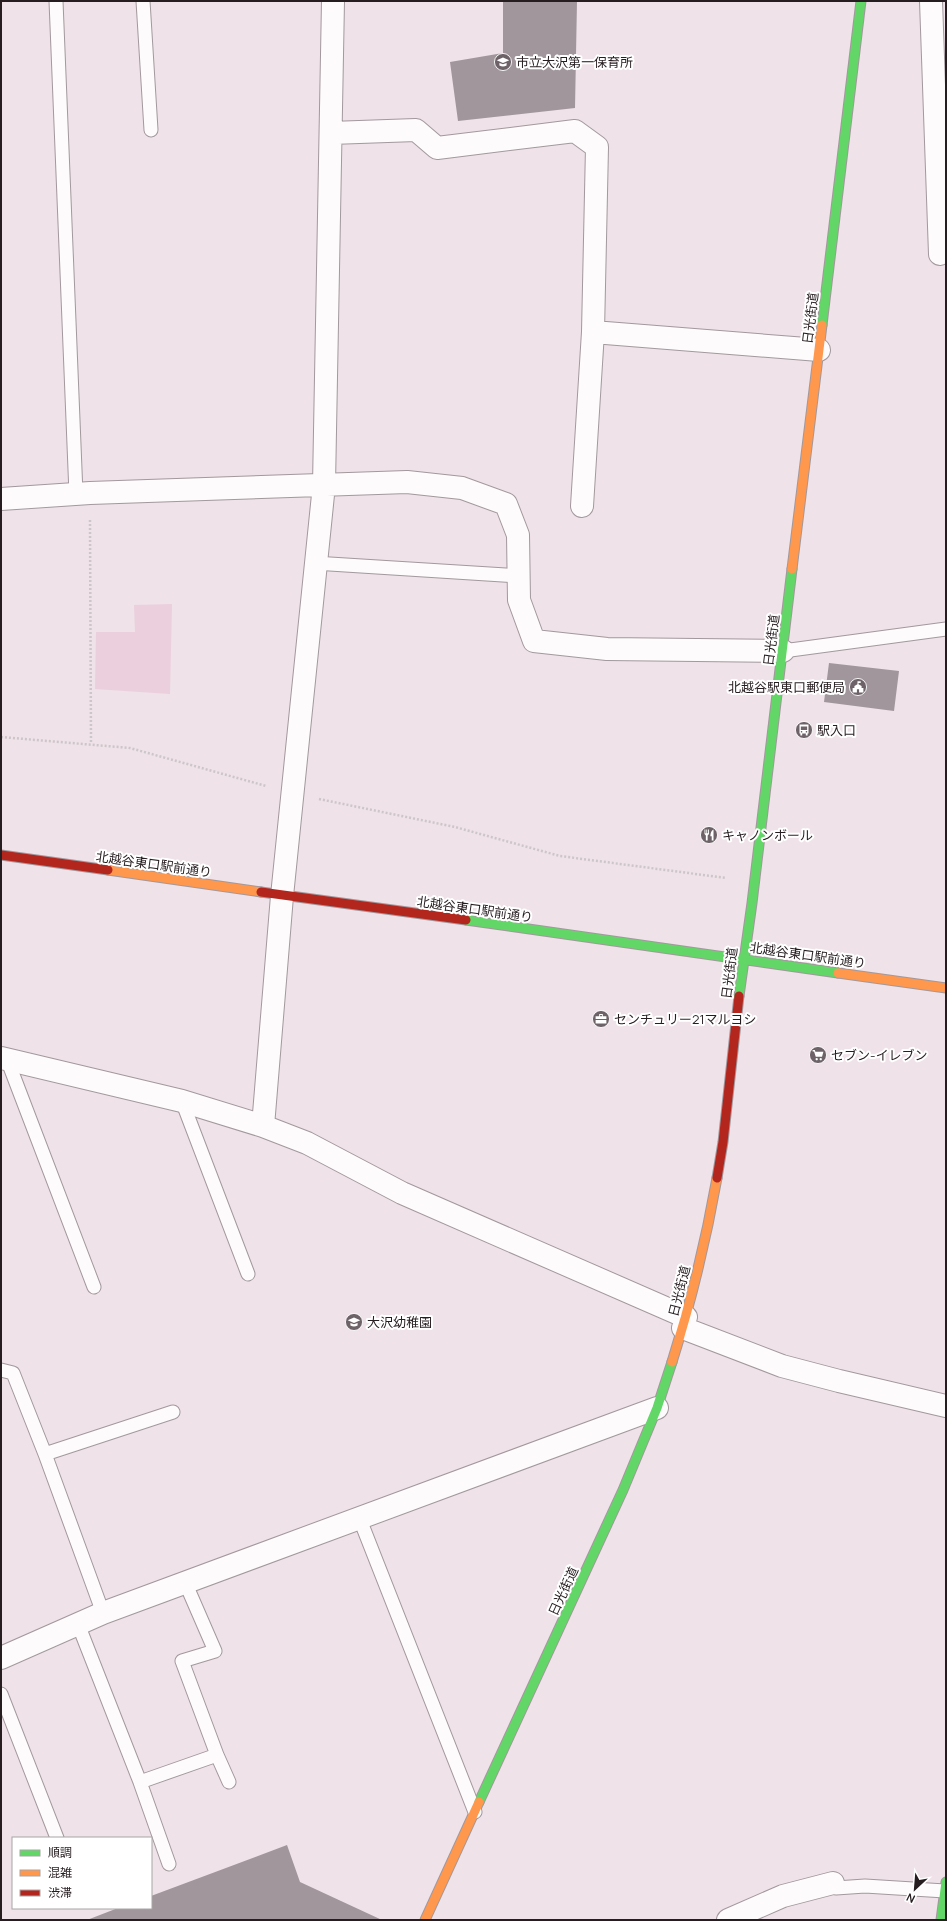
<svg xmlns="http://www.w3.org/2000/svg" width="947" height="1921" font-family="Manrope,'Noto Sans JP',sans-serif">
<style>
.green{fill:#ebcfdd}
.building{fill:#a0969b}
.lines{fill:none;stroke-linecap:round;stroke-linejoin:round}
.lane-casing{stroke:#a2989d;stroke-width:15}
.street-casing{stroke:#a2989d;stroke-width:24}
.fast-casing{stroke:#a2989d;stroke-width:11}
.slow-casing{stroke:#a2989d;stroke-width:11}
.jam-casing{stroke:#a2989d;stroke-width:11}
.path{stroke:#cbc6c9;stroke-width:2.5;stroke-dasharray:2 2;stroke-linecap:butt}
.lane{stroke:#fdfbfc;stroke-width:13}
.street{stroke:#fdfbfc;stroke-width:22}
.fast{stroke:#63d668;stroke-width:9}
.slow{stroke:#ff974d;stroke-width:9}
.jam{stroke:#b3261e;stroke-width:9}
.labels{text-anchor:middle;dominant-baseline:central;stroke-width:4;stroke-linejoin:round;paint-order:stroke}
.poi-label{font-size:13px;fill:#261d21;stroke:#fff;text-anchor:start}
.street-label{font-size:13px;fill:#261d21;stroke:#fff}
</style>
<rect width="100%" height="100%" fill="#efe2e8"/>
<path class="green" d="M172 604 170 694 95 689 96 632H135L134 605Z"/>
<path class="building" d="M503 1H577L575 108 458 121 450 62 503 53Z
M829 663 899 671 894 711 824 702Z
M287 1845 300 1882 382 1920H87L118 1908H151V1896Z"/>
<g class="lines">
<g class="lane-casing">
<path id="lane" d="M56 1 76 494
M143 1 151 130
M314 563 520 576
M783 651 946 629
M7 1059 94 1287
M182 1101 248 1274
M1 1370 13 1373 45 1454 103 1613
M45 1454 173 1412
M359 1517 475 1812
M185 1582 215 1651 182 1661 217 1755 229 1782
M78 1624 140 1782 169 1864
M1 1694 57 1838
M140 1782 217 1755
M833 1883 836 1888 865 1886 945 1891"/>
</g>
<g class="street-casing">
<path id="street" d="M931 1 940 254
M331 133 416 130 437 148 575 131 597 147 593 332 582 506
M593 332 819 350
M1 499 90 493 407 482 462 488 506 504 518 535 519 600 534 641 607 649 783 651
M1 1058 182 1101 263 1126 307 1143 402 1193 686 1317
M263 1126 282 896 324 485 333 1
M683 1328 782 1366 839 1381 946 1406
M1 1658 103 1613 657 1408
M728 1920 783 1896 833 1883"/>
</g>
<g class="fast-casing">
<path id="fast" d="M822 325 861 1
M466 920 838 973
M739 996 752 903 792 569
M479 1802 623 1490 657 1408 672 1362
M941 1920 946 1882"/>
</g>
<g class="slow-casing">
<path id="slow" d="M792 569 822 325
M108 870 261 892
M838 973 946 988
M672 1362C691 1302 706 1240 717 1178
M425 1920 479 1802"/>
</g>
<g class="jam-casing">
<path id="jam" d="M1 855 108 870
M261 892 466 920
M717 1178 723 1142 739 996"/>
</g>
<path class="path" d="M90 520 91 744
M1 737 130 748 266 786
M319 799 455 827 560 856 726 878"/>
<use href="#lane" class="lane"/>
<use href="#street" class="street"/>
<use href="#fast" class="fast"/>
<use href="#slow" class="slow"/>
<use href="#jam" class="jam"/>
</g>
<defs>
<g id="school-disc" transform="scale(0.9)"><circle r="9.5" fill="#6c6267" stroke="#fff"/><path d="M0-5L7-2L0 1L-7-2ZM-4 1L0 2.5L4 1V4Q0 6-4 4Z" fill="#fff"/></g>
<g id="civic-disc" transform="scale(0.9)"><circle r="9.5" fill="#6c6267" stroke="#fff"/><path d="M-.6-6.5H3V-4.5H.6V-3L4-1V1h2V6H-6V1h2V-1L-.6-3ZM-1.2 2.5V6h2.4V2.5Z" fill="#fff"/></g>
<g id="bus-disc" transform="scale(0.9)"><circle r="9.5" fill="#6c6267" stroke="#fff"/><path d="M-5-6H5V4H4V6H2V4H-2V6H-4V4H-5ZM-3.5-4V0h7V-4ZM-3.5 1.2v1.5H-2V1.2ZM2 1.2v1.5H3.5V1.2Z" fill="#fff"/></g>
<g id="restaurant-disc" transform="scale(0.9)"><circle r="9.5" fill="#6c6267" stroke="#fff"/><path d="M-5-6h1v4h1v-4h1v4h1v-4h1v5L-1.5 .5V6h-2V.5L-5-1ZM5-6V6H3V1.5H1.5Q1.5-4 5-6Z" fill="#fff"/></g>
<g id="office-disc" transform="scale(0.9)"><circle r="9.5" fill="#6c6267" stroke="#fff"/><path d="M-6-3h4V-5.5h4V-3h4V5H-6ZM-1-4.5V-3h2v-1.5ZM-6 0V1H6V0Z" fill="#fff"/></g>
<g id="supermarket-disc" transform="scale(0.9)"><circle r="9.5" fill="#6c6267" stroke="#fff"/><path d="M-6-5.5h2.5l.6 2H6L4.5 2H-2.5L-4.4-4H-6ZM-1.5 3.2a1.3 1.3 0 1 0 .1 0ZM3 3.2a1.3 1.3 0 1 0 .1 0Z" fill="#fff"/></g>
</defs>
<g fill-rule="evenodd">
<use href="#school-disc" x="503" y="62"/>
<use href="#civic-disc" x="858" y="687"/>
<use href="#bus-disc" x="804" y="730"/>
<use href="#restaurant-disc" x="709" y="835"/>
<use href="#office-disc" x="601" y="1019"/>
<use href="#supermarket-disc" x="818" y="1055"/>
<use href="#school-disc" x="354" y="1322"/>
</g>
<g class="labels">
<g class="poi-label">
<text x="516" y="62">市立大沢第一保育所</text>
<text x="845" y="687" text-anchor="end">北越谷駅東口郵便局</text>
<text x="817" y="730">駅入口</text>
<text x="722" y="835">キャノンボール</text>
<text x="614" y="1019">センチュリー21マルヨシ</text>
<text x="831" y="1055">セブン-イレブン</text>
<text x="367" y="1322">大沢幼稚園</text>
</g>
<g class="street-label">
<text transform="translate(810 318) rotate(-83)">日光街道</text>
<text transform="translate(771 640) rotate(-83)">日光街道</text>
<text transform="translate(154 864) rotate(8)">北越谷東口駅前通り</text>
<text transform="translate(475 909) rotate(8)">北越谷東口駅前通り</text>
<text transform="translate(808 955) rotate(8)">北越谷東口駅前通り</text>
<text transform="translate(729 973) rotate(-83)">日光街道</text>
<text transform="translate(679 1291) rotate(-76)">日光街道</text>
<text transform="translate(563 1591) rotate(-65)">日光街道</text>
</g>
</g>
<rect width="947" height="1921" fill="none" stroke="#261d21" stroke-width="4"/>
<rect x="12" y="1837" width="140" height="72" fill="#ffffff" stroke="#a8a5a6"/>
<rect x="20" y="1850" width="20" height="6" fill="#63d668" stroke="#a8a5a6"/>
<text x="48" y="1857" font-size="12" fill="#261d21">順調</text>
<rect x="20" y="1870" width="20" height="6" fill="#ff974d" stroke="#a8a5a6"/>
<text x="48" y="1877" font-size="12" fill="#261d21">混雑</text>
<rect x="20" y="1890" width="20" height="6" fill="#b3261e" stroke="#a8a5a6"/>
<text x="48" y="1897" font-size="12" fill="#261d21">渋滞</text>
<g transform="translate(915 1889) rotate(206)" stroke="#ffffff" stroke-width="3" paint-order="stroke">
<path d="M0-3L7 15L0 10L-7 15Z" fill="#261d21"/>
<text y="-6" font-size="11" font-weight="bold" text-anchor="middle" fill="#261d21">N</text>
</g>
</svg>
